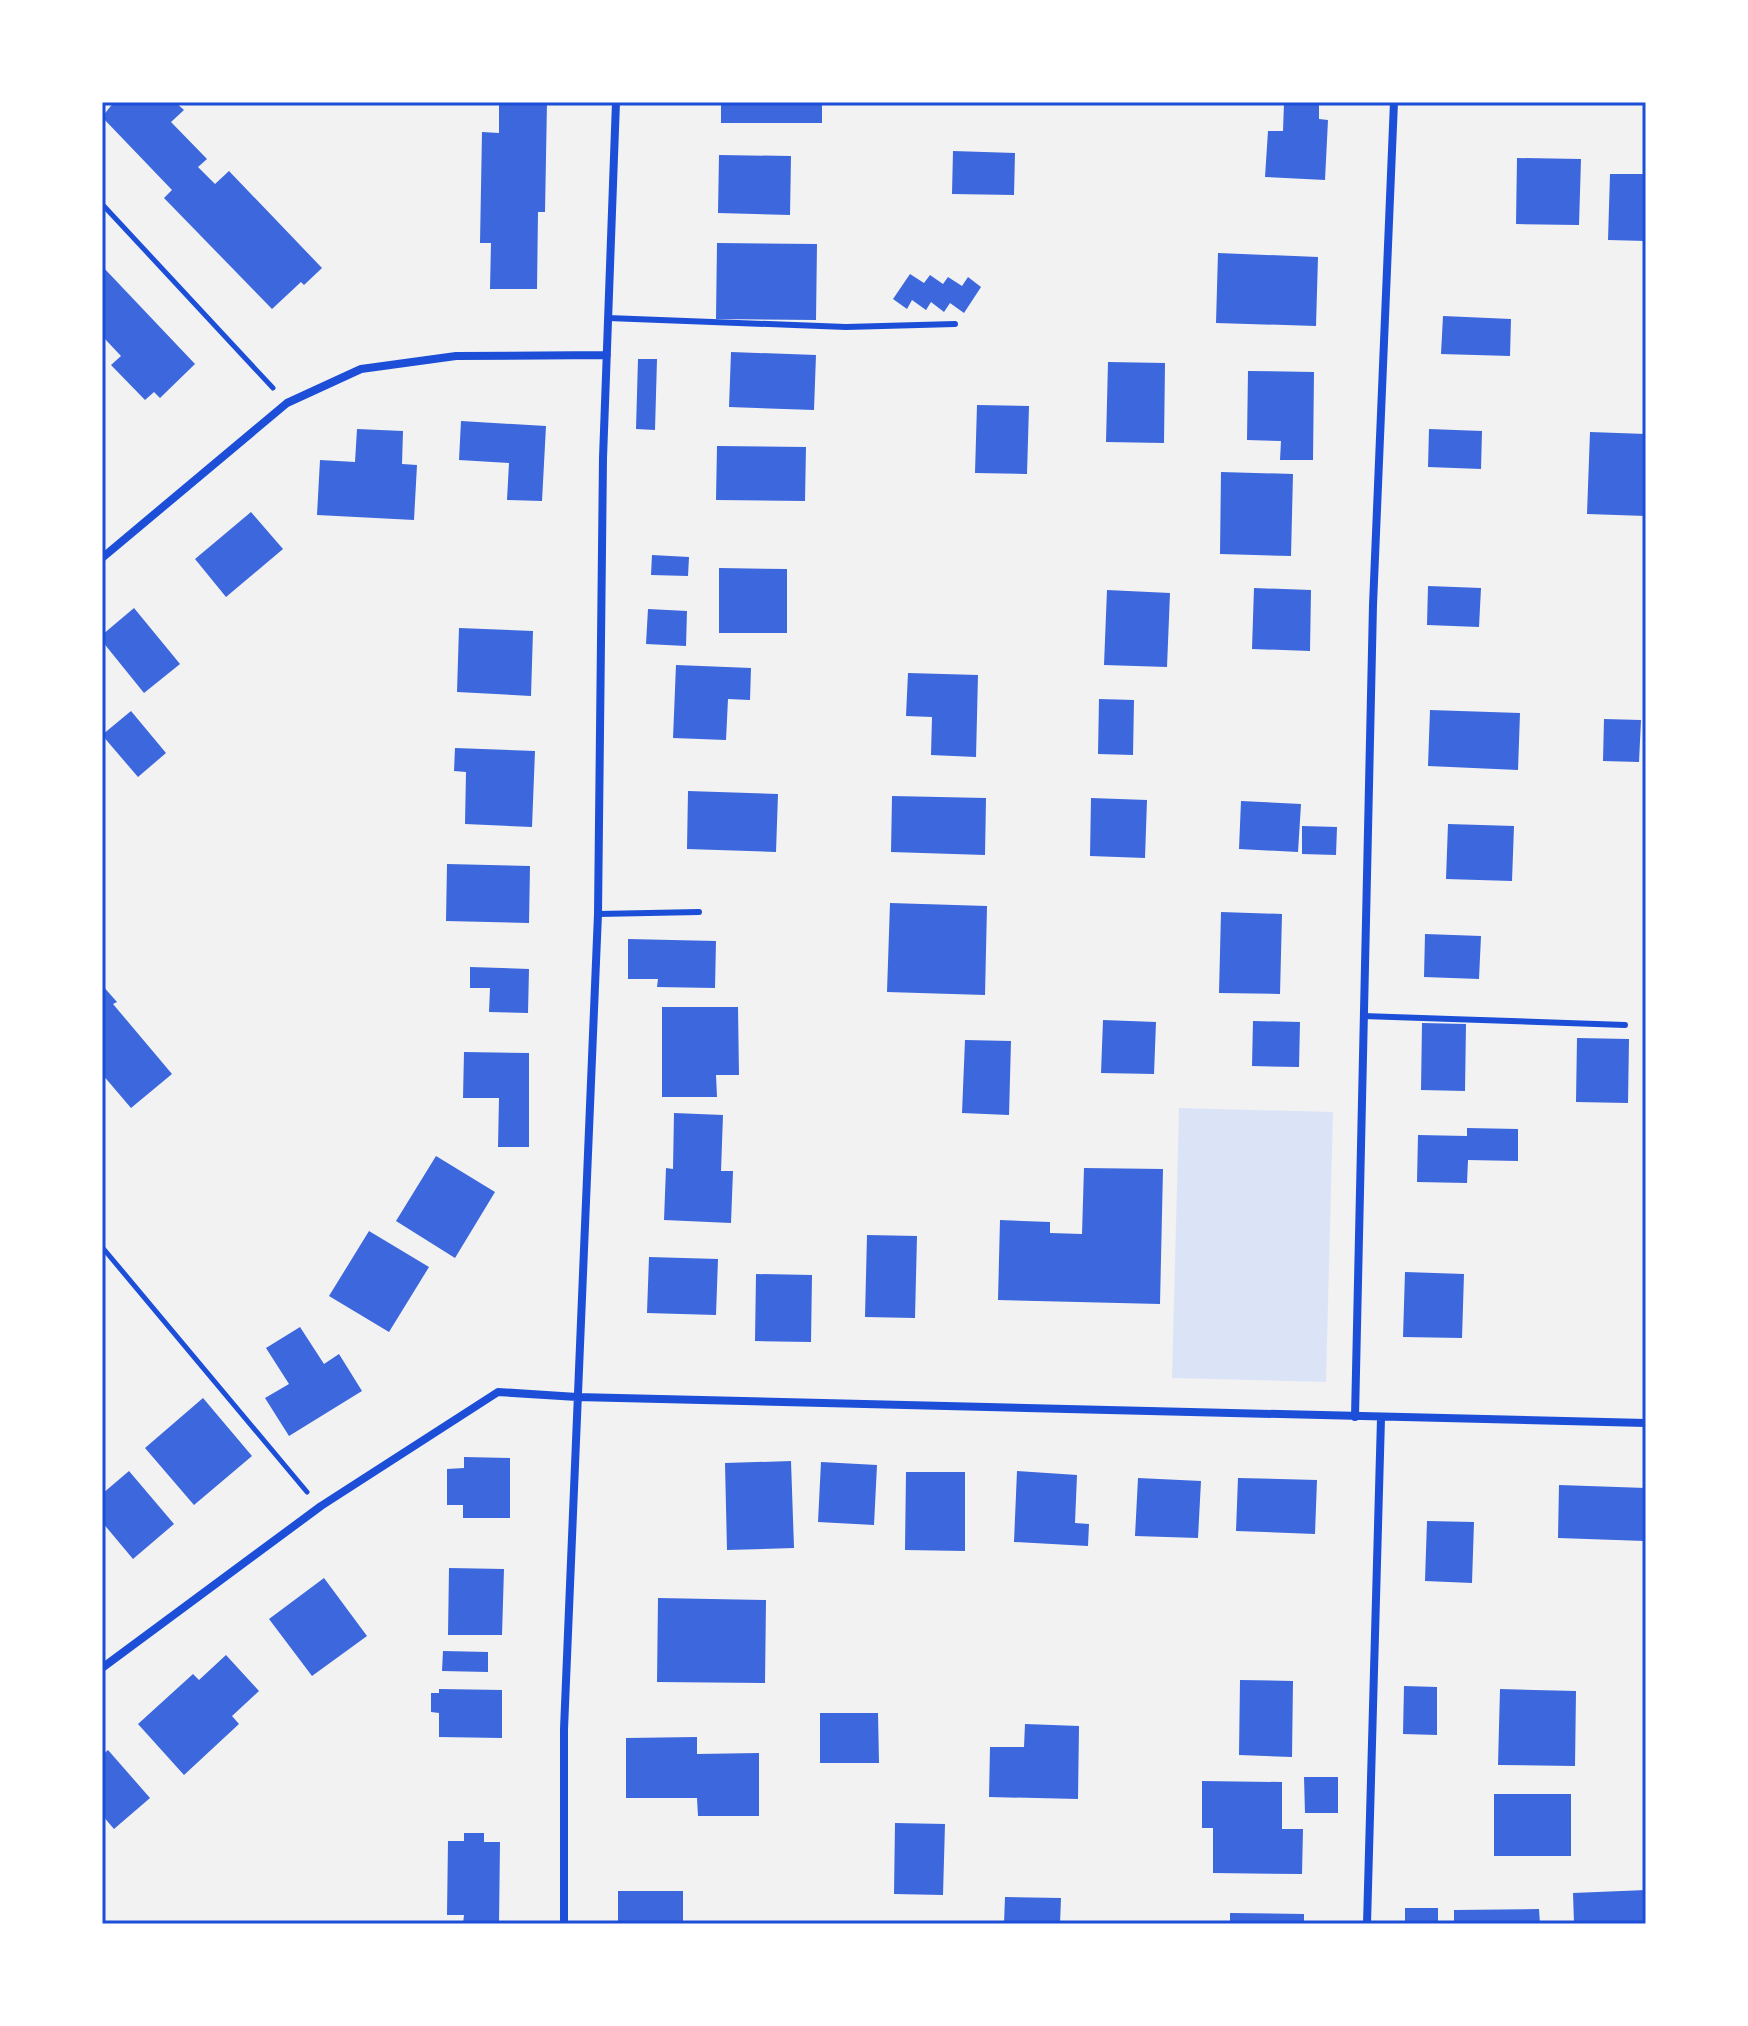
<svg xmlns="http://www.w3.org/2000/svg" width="1748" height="2026" font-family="'Noto Sans',sans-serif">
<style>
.green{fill:#dbe4f7}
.building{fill:#3d67dc}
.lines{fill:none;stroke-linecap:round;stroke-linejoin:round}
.path{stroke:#1d4ed8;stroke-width:5}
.service{stroke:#1d4ed8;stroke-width:6}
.minor{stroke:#1d4ed8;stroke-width:8}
.neatline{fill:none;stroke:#1d4ed8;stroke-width:3}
</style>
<rect width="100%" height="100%" fill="#f2f2f2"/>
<path class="green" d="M1179 1108 1333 1112 1326 1382 1172 1378Z"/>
<path class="building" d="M114 102H175L184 110 171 122 207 159 198 167 215 184 229 171 322 268 304 285 301 282 272 309 164 198 172 190 102 117Z
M499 102H547L545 212H538L537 289H490L491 243H480L482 132 499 133Z
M721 102H822V123H721Z
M1284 103 1319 105V119L1328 120 1325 180 1265 177 1268 131H1283Z
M953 151 1015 153 1014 195 952 194Z
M719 155 791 156 790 215 718 213Z
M1517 158 1581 159 1579 225 1516 224Z
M1610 174H1646V241L1608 240Z
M717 243 817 244 816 320 716 319Z
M1218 253 1318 257 1316 326 1216 323Z
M102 266 195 364 160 398 154 392 145 400 111 365 121 356 105 339 102 341Z
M910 274 924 283 930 275 943 284 948 277 962 286 968 277 981 287 964 313 950 303 944 312 931 302 926 310 912 300 907 309 893 299Z
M1443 316 1511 319 1510 356 1441 354Z
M731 352 816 355 814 410 729 407Z
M638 359H657L655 430 636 429Z
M1108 362 1165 363 1164 443 1106 442Z
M1248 371 1314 372 1313 460H1280L1281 441 1247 440Z
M977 405 1029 406 1027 474 975 473Z
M461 421 546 426 542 501 507 500 509 463 459 460Z
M357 429 403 431 402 464 417 465 414 520 317 515 320 460 355 462Z
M1429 429 1482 431 1481 469 1428 467Z
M1590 432 1646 434V516L1587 514Z
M717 446 806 447 805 501 716 500Z
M1221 472 1293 474 1291 556 1220 554Z
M251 512 283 549 226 597 195 559Z
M652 555 689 557 688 576 651 575Z
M719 568 787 569V633H719Z
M1428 586 1481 588 1479 627 1427 625Z
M1254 588 1311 590 1310 651 1252 649Z
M1107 590 1170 593 1167 667 1104 665Z
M134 608 180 664 144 693 102 641V635Z
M648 609 687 611 686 646 646 644Z
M459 628 533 631 531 696 457 692Z
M676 665 751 668 750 700 728 699 726 740 673 738Z
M908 673 978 675 976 757 931 755 932 717 906 716Z
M1099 699 1134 700 1133 755 1098 754Z
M1430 710 1520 713 1518 770 1428 766Z
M131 711 166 753 138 777 102 735Z
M1604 719 1641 720 1639 762 1603 761Z
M455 748 535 751 532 827 465 824 466 772 454 771Z
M688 791 778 794 776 852 687 849Z
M892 796 986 798 985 855 891 852Z
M1091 798 1147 800 1145 858 1090 856Z
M1241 801 1301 804 1298 852 1239 849Z
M1448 824 1514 826 1512 881 1446 879Z
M1302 826 1337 827 1336 855 1302 854Z
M447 864 530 866 529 923 446 921Z
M890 903 987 906 985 995 887 992Z
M1221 912 1282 914 1280 994 1219 993Z
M1425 934 1481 936 1479 979 1424 977Z
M628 939 716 941 715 988 657 987 658 979H628Z
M470 967 529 969 528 1013 489 1012 490 988H470Z
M102 985 117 1002 113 1004 172 1074 131 1108 102 1074Z
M662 1007H738L739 1075H716L717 1097H662Z
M1103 1020 1156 1022 1154 1074 1101 1073Z
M1253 1021 1300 1022 1299 1067 1252 1066Z
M1422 1023 1466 1024 1465 1091 1421 1090Z
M1577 1038 1629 1039 1628 1103 1576 1102Z
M965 1040 1011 1041 1009 1115 962 1113Z
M464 1052 529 1053V1147H498L499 1098H463Z
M674 1113 723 1115 721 1171H733L731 1223 664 1220 666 1168 673 1169Z
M1467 1128 1518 1129V1161L1468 1160 1467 1183 1417 1182 1418 1135 1467 1136Z
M436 1156 495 1192 455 1258 396 1221Z
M1084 1168 1163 1169 1160 1304 998 1300 1000 1220 1050 1222V1233L1082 1234Z
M369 1231 429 1267 389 1332 329 1296Z
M867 1235 917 1236 915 1318 865 1317Z
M649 1257 718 1259 716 1315 647 1313Z
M1405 1272 1464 1274 1462 1338 1403 1337Z
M756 1274 812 1275 811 1342 755 1341Z
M300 1327 324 1364 339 1354 362 1391 289 1436 265 1398 289 1384 266 1348Z
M203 1398 252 1456 194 1505 145 1448Z
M464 1457 510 1458V1518H463V1505H447V1469L464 1468Z
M791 1461 794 1548 727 1550 725 1463Z
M821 1462 877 1465 874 1525 818 1522Z
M129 1471 174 1524 133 1559 102 1522V1494Z
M1017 1471 1077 1475 1075 1523 1089 1524 1088 1546 1014 1542Z
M906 1472H965V1551L905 1550Z
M1138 1478 1201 1481 1198 1538 1135 1536Z
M1238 1478 1317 1480 1315 1534 1236 1531Z
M1559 1485 1646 1488 1645 1541 1558 1538Z
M1427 1521 1474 1522 1472 1583 1425 1581Z
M449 1568 504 1569 502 1635H448Z
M324 1578 367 1636 312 1676 269 1619Z
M658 1598 766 1600 765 1683 657 1682Z
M443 1651 488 1652V1672L442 1671Z
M226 1655 259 1691 232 1716 239 1724 184 1775 138 1724 193 1674 199 1680Z
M1240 1680 1293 1681 1292 1757 1239 1755Z
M1404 1686 1437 1687V1735L1403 1734Z
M439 1689 502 1690V1738L439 1737V1713L431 1712V1693H439Z
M1500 1689 1576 1691 1575 1766 1498 1765Z
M820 1713H878L879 1763H820Z
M1025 1724 1079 1726 1078 1799 989 1797 990 1747H1024Z
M697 1737V1754L759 1753V1816H698L697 1798H626V1738Z
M108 1750 150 1798 114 1829 102 1815V1755Z
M1304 1777H1338V1813H1305Z
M1202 1781 1282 1782V1829H1303L1302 1874 1213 1873V1828H1202Z
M1494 1794H1571V1856H1494Z
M895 1823 945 1824 943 1895 894 1894Z
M464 1833H484V1842H500L499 1924H463L464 1915H447L448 1841H464Z
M1646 1890V1924H1574L1573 1893Z
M618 1891H683V1924H618Z
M1005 1897 1061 1898 1060 1924H1004Z
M1405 1908H1438V1924H1405Z
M1539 1909 1540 1924H1454V1910Z
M1230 1913 1304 1914V1924H1230Z"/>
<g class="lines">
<path class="path" d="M102 204 273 388
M102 1247 307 1492"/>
<path class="service" d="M608 318 846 327 955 324
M598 914 699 912
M1363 1016 1625 1025"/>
<path class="minor" d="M102 558 287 403 361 369 456 356 607 355
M1355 1417 1373 605 1394 102
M102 1668 321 1506 498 1392 577 1397 1646 1423
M564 1924V1729L598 914 603 458 616 102
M1367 1924 1381 1418"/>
</g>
<rect width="1748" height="2026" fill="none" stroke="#ffffff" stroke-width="208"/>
<rect x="104" y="104" width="1540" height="1818" class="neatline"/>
</svg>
